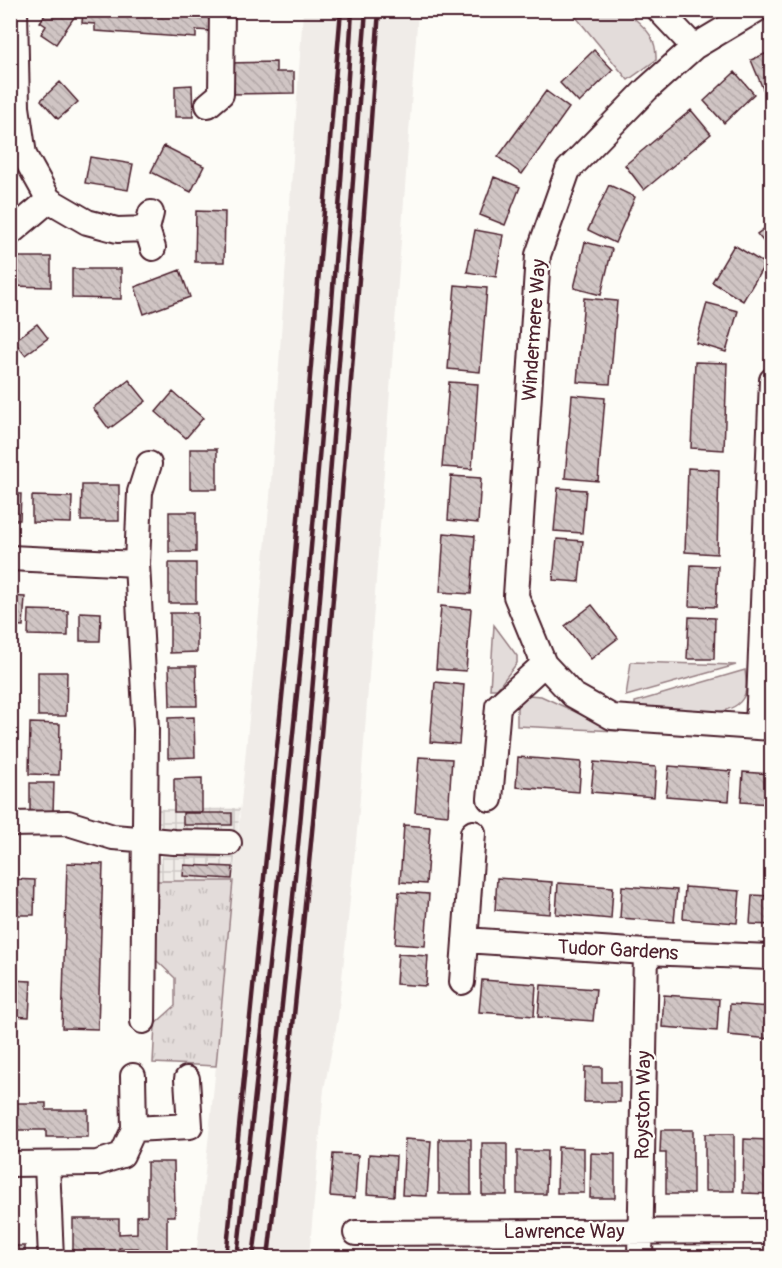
<svg xmlns="http://www.w3.org/2000/svg" width="782" height="1268" font-family="Pangolin,sans-serif">
<style>
.built{fill:#f0ece8}
.industrial{fill:url(#industrial-grid)}
.grass{fill:#e3dcda;stroke:#967e82;stroke-width:1.5}
.park{fill:url(#park-tufts);stroke:#967e82;stroke-width:1.5}
.building{fill:url(#building-back-hatch);stroke:#4a1f2b;stroke-width:1.5}
.lines{fill:none;stroke-linecap:round;stroke-linejoin:round}
.minor-casing{stroke:#4a1f2b;stroke-width:28}
.minor{stroke:#fdfcf7;stroke-width:24}
.rail{stroke:#4a1f2b;stroke-width:4.5}
.labels{text-anchor:middle;dominant-baseline:central;stroke-width:4.5;stroke-linejoin:round;paint-order:stroke}
.street-label{font-size:20px;fill:#4a1f2b;stroke:#fdfcf7}
</style>
<defs>
<pattern id="industrial-grid" width="8" height="8" patternUnits="userSpaceOnUse" patternTransform="scale(1.5)"><rect width="8" height="8" fill="#f0ece8"/><path d="M0 4h8M4 0v8" fill="none" stroke="#cfcac7"/></pattern>
<pattern id="park-tufts" width="24" height="20" patternUnits="userSpaceOnUse" patternTransform="scale(1.5)"><rect width="24" height="20" fill="#e3dcda"/><path d="M3 7l-1-3M5 7V3M7 7l1-3M15 17l-1-3M17 17v-4M19 17l1-3" fill="none" stroke="#c4bcbb"/></pattern>
<pattern id="building-back-hatch" width="6" height="6" patternUnits="userSpaceOnUse" patternTransform="scale(1.5)"><rect width="6" height="6" fill="#d0c5c4"/><path d="M-1 5l2 2M0 0l6 6M5-1l2 2" fill="none" stroke="#b4a9a9"/></pattern>
</defs>
<rect width="100%" height="100%" fill="#fdfcf7"/>
<filter id="ink" filterUnits="userSpaceOnUse"><feTurbulence type="fractalNoise" baseFrequency=".0167" numOctaves="2"/><feDisplacementMap in="SourceGraphic" scale="12" xChannelSelector="R" yChannelSelector="G"/><feConvolveMatrix kernelMatrix="1 2 1 2 8 2 1 2 1" color-interpolation-filters="sRGB"/></filter>
<g filter="url(#ink)">
<path class="built" d="M303 11H418L359 811 338 1018 324 1089 309 1257 196 1258 216 1066 270 497Z"/>
<path class="industrial" d="M240 808 233 881H156L157 863 167 850 151 835 152 809Z"/>
<path class="grass" d="M571 11H626C643 27 657 34 656 60L628 80Z
M494 625 517 656V663L497 689H490Z
M631 662 736 665 626 696Z
M745 670C746 679 748 690 743 698 728 724 661 710 635 708V702Z
M528 695 541 696 617 731 517 726V705Z"/>
<path class="park" d="M156 881H233L216 1066 153 1063 155 1024 175 1006V978L156 960Z"/>
<path class="building" d="M48 10H67L75 16 56 44 41 34 46 26 40 22Z
M83 10H213L211 31 196 30V38L95 31V24L82 23Z
M594 50 613 70 579 103 560 83Z
M772 51V85L763 89 751 60Z
M276 62V72H294V93L230 94 229 63Z
M735 72 754 94 724 123 704 101Z
M60 82 78 102 58 119 41 100Z
M192 85 193 117H175V86Z
M546 91 569 108 522 174 498 157Z
M691 110 711 134 644 190 625 165Z
M164 146 204 166 191 192 151 172Z
M90 157 133 164 128 190 85 183Z
M494 177 520 187 505 225 480 215Z
M609 185 635 197 615 243 588 230Z
M196 211 225 212 224 262H195Z
M772 223V252L757 234Z
M475 230 503 235 496 277 467 272Z
M585 242 612 249 601 295 574 288Z
M734 245 765 264 743 301 712 282Z
M10 257H51V287L10 286Z
M72 269H121V299L72 298Z
M180 270 190 297 144 314 135 287Z
M455 285 487 288 480 372 448 369Z
M584 298 617 301 610 384 577 382Z
M707 303 738 311 726 352 696 343Z
M37 324 48 338 25 355 14 341Z
M695 362 727 363 724 450 691 448Z
M129 380 146 401 109 429 93 408Z
M449 382 478 384 472 469 442 467Z
M173 392 203 418 186 438 156 412Z
M572 395 605 398 598 481 565 478Z
M190 449H217V489H190Z
M688 468 719 470 717 554 685 552Z
M451 476 481 478 478 523 448 520Z
M82 485H119V521H81Z
M558 488 586 490 582 533 554 531Z
M10 494H21L20 520H10Z
M32 496 72 497 71 523 32 522Z
M169 512H196V552H169Z
M444 533 475 536 471 594 440 592Z
M557 539 583 541 579 582 553 580Z
M169 563H196V603H169Z
M691 565 718 566 716 607 689 606Z
M10 596 25 597 23 626 10 625Z
M592 605 618 638 591 659 565 626Z
M441 606 471 609 466 671 436 669Z
M29 610 68 611V636L28 635Z
M80 612 101 613 100 641H80Z
M170 613H197V652L170 653Z
M689 617 715 618 714 659H687Z
M169 666H196L197 706H170Z
M38 672H67L66 716H38Z
M435 682 464 685 459 744 430 742Z
M194 717 195 757 168 758V718Z
M30 723 60 724 59 775 29 774Z
M419 757 452 759 448 815 415 812Z
M518 757 581 762 579 792 516 787Z
M594 762 656 767 654 797 591 792Z
M669 766 731 771 729 801 666 796Z
M743 772 772 774V804L741 802Z
M202 778V812H174V779Z
M30 783H54L53 813 30 812Z
M183 813H232V825H183Z
M404 825 430 827 426 884 400 882Z
M67 863 103 864 98 1029 62 1028Z
M184 865 233 867 232 879 183 876Z
M497 878 552 882 550 914 495 910Z
M10 879 35 880 34 915H10Z
M558 883 613 887 611 919 556 914Z
M622 886 677 890 674 922 620 918Z
M685 887 740 891 737 923 683 919Z
M399 892 429 894 425 946 395 944Z
M752 895 772 896V925L750 924Z
M398 954 428 956 426 986 396 984Z
M10 980 31 981 29 1017 10 1016Z
M482 980 536 984 534 1016 479 1012Z
M541 985 596 989 593 1021 538 1017Z
M664 995 719 999 717 1031 662 1027Z
M730 1004 772 1007V1039L728 1035Z
M585 1067H602V1082H620V1102H584Z
M10 1103H46V1110H88V1137H46V1130H10Z
M661 1130H693V1194H666V1153H660Z
M705 1134H734V1191H705Z
M405 1139 431 1141 427 1196 402 1195Z
M439 1139H471V1194H439Z
M744 1139 770 1140V1194L743 1193Z
M482 1143H507V1195H482Z
M558 1147 584 1148V1193H557Z
M517 1151H547L546 1194H517Z
M591 1153 615 1154V1198H590Z
M333 1154 358 1155 355 1198 330 1196Z
M369 1154 396 1156 394 1196 367 1194Z
M147 1162H174L175 1216H167V1258H138V1248H119V1254H73V1219H119V1234L137 1233V1216L147 1215Z
M10 1202H13L14 1246H25V1258H10Z
M679 1255H718V1258H679Z"/>
<g class="lines">
<g class="minor-casing">
<path id="minor" d="M15 10 17 107 24 155 49 200 87 222 117 230 147 229
M659 10 694 47
M756 10 694 47 647 89 568 170 538 255 516 596 544 664 573 695 612 717 772 728
M208 105 221 94 222 10
M151 213 147 229 153 248
M10 233 49 200
M10 558 137 564
M758 727 772 380
M490 799 498 706 544 664
M10 824 68 823 113 837 174 842 229 843
M465 940 646 952 770 957
M462 982 473 833
M143 1021 146 729 137 564 140 492 149 464
M134 1129 190 1126 187 1079
M10 1164 97 1163 122 1155 134 1129 133 1076
M47 1164 51 1258
M356 1233 772 1231
M640 1258 646 952"/>
</g>
<use href="#minor" class="minor"/>
<path class="rail" d="M226 1258 288 637 341 10
M237 1258C283 843 328 427 352 10
M253 1258C305 843 334 426 366 10
M268 1258C315 843 349 427 379 10"/>
</g>
</g>
<g class="labels">
<g class="street-label">
<text transform="translate(534 330) rotate(-86)">Windermere Way</text>
<text transform="translate(618 950) rotate(3)">Tudor Gardens</text>
<text transform="translate(643 1105) rotate(-89)">Royston Way</text>
<text x="564" y="1231">Lawrence Way</text>
</g>
</g>
<rect width="782" height="1268" fill="none" stroke="#fdfcf7" stroke-width="36"/>
<rect x="18" y="18" width="746" height="1232" fill="none" stroke="#4a1f2b" stroke-width="2" filter="url(#ink)"/>
</svg>
